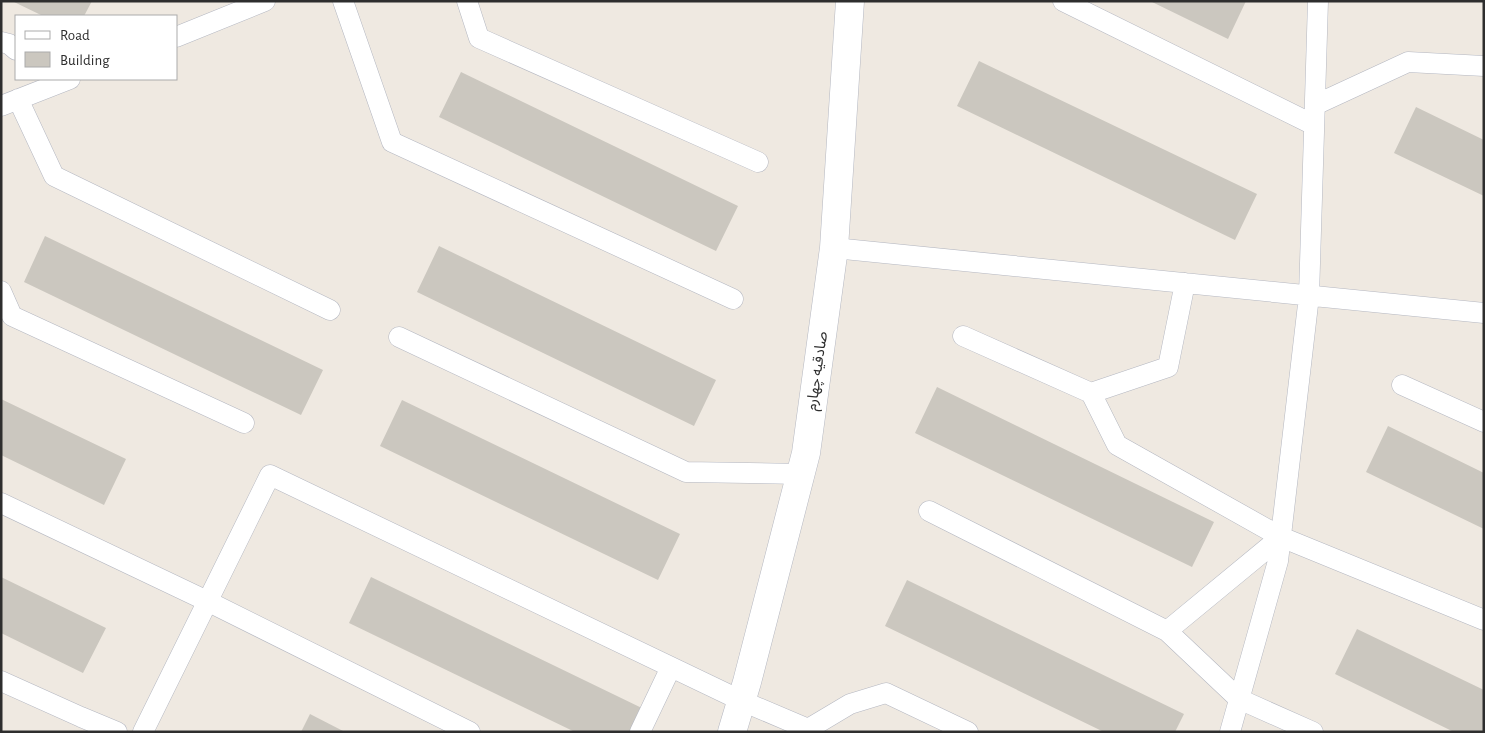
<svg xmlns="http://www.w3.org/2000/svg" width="1485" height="733" font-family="'Alegreya Sans','Noto Sans Arabic',sans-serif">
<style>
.building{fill:#cbc7bf}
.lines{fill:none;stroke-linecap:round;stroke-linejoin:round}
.street-casing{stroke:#b4b7c1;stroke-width:21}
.secondary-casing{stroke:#b4b7c1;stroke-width:29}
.street{stroke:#fff;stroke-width:20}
.secondary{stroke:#fff;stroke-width:28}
.labels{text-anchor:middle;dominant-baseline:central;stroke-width:4.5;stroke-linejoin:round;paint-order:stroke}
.street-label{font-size:15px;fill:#2e2e2e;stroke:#fff}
</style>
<rect width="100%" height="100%" fill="#efe9e1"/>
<path class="building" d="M12 1H92L84 16H43Z
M1150 1H1246L1228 39Z
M979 61 1257 194 1235 240 957 106Z
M461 72 738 206 716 251 439 117Z
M1416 107 1484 140V196L1394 153Z
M45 236 323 370 301 415 24 282Z
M439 246 716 380 694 426 417 292Z
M937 387 1214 522 1192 567 915 433Z
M1 399 126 459 104 505 1 455Z
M402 400 680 534 658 580 380 446Z
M1388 426 1484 473V529L1366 472Z
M1 577 106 628 83 673 1 633Z
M371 577 648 711 638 732H575L349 623Z
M907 580 1184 714 1175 732H1104L885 626Z
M1357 629 1484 690V732H1454L1335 674Z
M310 714 345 732H301Z"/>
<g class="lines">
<g class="street-casing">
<path id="street" d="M343 1 392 142 733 299
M467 1 479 38 758 162
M1063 1 1314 125
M176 37 265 1
M1 42 9 44 16 50
M18 99 54 176 330 310
M1315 105 1408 62 1484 66
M1 106 70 79
M834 248 1484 313
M1 291 12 316 244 423
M963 336 1091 393 1168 367 1185 283
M399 337 686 472 801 474
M1402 385 1484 422
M1091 393 1117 445 1281 537
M1 503 207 601 470 732
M929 511 1167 631 1239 699 1313 732
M1167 631 1281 537 1484 620
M1 681 81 717 117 732
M143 732 270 475 742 701 808 729 850 704 886 693 968 732
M640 732 671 667
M1230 732 1278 561 1309 296 1318 1"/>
</g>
<g class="secondary-casing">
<path id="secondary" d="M732 732 747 682 806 453 834 248 850 1"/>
</g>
<use href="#street" class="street"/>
<use href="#secondary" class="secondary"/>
</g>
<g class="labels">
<g class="street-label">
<text transform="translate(817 371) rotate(-82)">صادقیه چهارم</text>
</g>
</g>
<rect width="1485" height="733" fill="none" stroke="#2e2e2e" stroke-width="5"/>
<rect x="15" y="15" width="162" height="65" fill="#ffffff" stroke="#ababab"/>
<rect x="25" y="31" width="25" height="8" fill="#ffffff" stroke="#ababab"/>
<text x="60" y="40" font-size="15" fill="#2e2e2e">Road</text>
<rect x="25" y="52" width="25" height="15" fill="#cbc7bf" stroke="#ababab"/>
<text x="60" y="65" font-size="15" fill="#2e2e2e">Building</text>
</svg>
